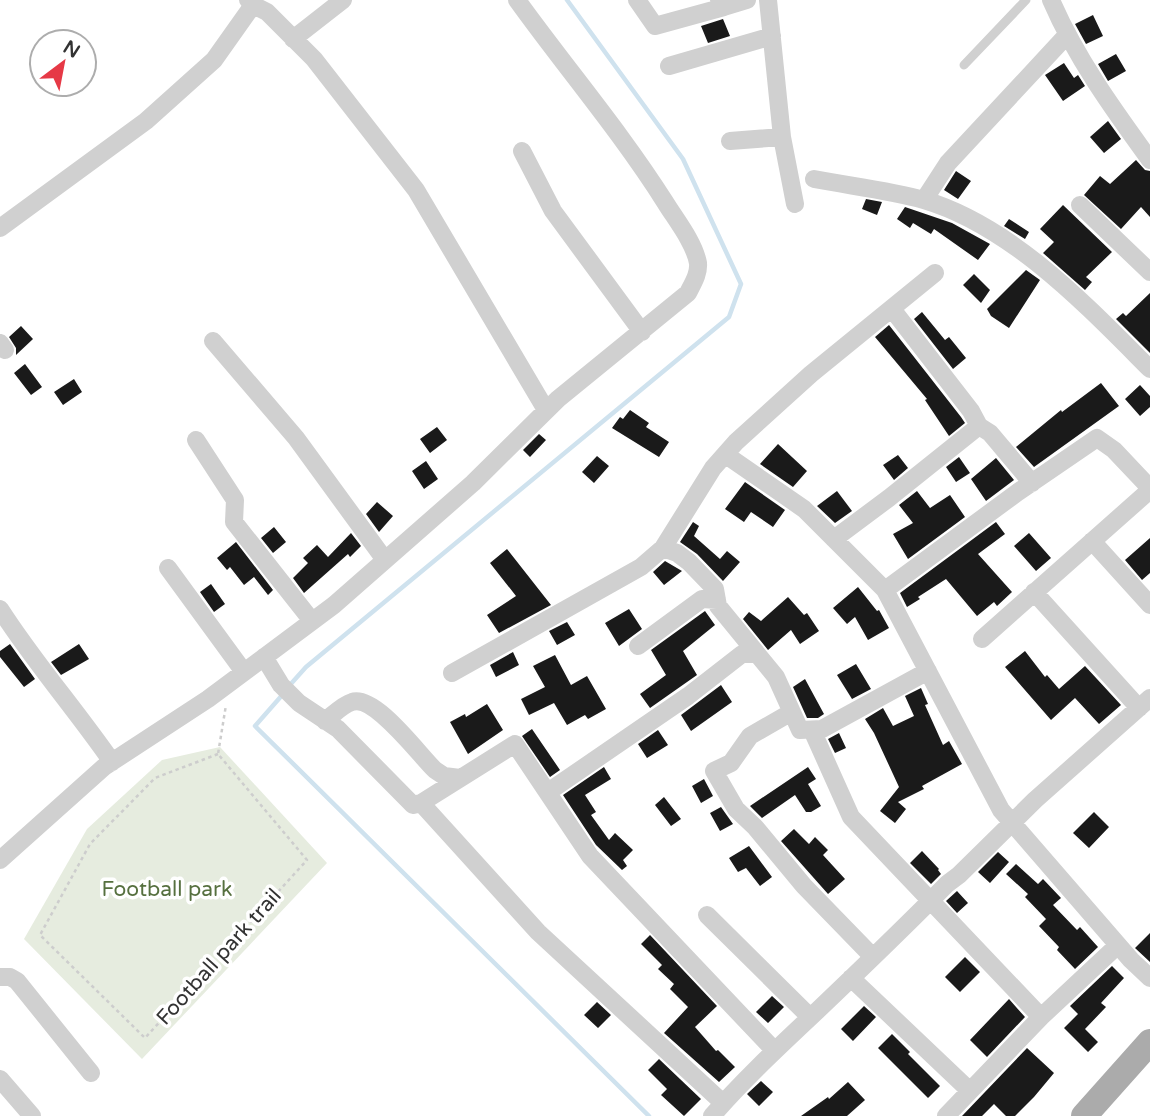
<svg xmlns="http://www.w3.org/2000/svg" width="1150" height="1116" font-family="'Varela Round',sans-serif">
<style>
.green{fill:#e6ecdf}
.lines{fill:none;stroke-linecap:round;stroke-linejoin:round}
.stream{stroke:#cfe2ee;stroke-width:4.5}
.building{fill:#1a1a1a}
.path{stroke:#cdcdcd;stroke-width:2.5;stroke-dasharray:3.5 3.5;stroke-linecap:butt}
.service{stroke:#d0d0d0;stroke-width:9}
.minor{stroke:#d0d0d0;stroke-width:18}
.primary{stroke:#ababab;stroke-width:26}
.labels{text-anchor:middle;dominant-baseline:central;stroke-width:7;stroke-linejoin:round;paint-order:stroke}
.park-label{font-size:21px;fill:#56703f;stroke:#fff}
.street-label{font-size:21px;fill:#333;stroke:#fff}
</style>
<rect width="100%" height="100%" fill="#fff"/>
<path class="green" d="M220 747 327 863 142 1059 24 939 87 829 162 760Z"/>
<g class="lines">
<path class="stream" d="M289 686 306 667 729 317 741 284 683 159 567 0
M284 693 255 726 649 1116"/>
</g>
<path class="building" d="M1093 15 1103 36 1086 44 1075 24Z
M723 19 730 36 708 43 701 26Z
M1116 54 1126 71 1108 81 1098 64Z
M1064 63 1074 78 1078 75 1085 86 1063 101 1045 75Z
M1108 121 1121 139 1104 153 1090 137Z
M1136 160 1145 170 1150 171V217L1141 207 1121 229 1084 195 1100 176 1110 184Z
M956 171 971 181 958 199 944 190Z
M866 199 882 202 877 215 862 209Z
M1063 205 1112 252 1086 277 1092 282 1085 290 1043 253 1054 242 1040 229Z
M905 207 952 223 990 244 978 260 934 229 931 234 913 223 910 228 897 219Z
M1009 219 1029 232 1025 239 1004 226Z
M1026 270 1040 280 1009 328 991 316 987 309Z
M974 274 990 290 981 303 963 285Z
M1150 293V353L1116 319 1123 313 1126 316Z
M922 312 945 340 949 337 966 358 953 369 914 319Z
M889 325 961 417 965 423 949 436 925 400 927 399 875 337Z
M21 326 33 339 16 355V348L9 337Z
M25 364 42 387 31 395 14 373Z
M74 379 82 392 63 405 54 392Z
M1101 383 1119 406 1034 467 1016 447 1061 410 1062 412Z
M1140 385 1150 396V407L1140 416 1125 399Z
M630 410 649 423 646 427 669 442 659 457 612 428 620 417 623 419Z
M437 427 447 440 430 453 420 439Z
M539 434 546 440 530 457 523 450Z
M778 444 807 471 793 487 760 464Z
M898 455 908 468 894 480 883 465Z
M597 456 609 466 594 483 582 472Z
M959 457 970 473 956 482 946 467Z
M996 458 1014 480 986 501 971 479Z
M426 461 438 479 424 489 412 471Z
M745 482 785 510 773 527 751 512 744 522 725 509Z
M837 491 852 511 835 523 817 506Z
M917 491 930 508 950 495 965 517 908 559 893 534 913 523 899 505Z
M377 502 393 516 379 532 366 514Z
M693 522 699 526 694 536 720 559 727 551 740 562 723 581 697 554 680 542Z
M996 522 1005 534 978 554 1012 592 997 606 994 602 977 616 946 579 918 597 920 599 907 607 900 593Z
M274 527 286 542 273 553 261 538Z
M351 533 361 546 350 557 348 554 304 593 293 578 308 563 303 558 317 545 328 557Z
M1029 533 1051 558 1036 571 1014 546Z
M1150 538V573L1142 580 1125 560Z
M236 542 273 590 268 595 254 577 244 585 230 567 227 570 217 558Z
M507 549 551 605 499 633 487 615 516 596 490 563Z
M665 561 682 571 664 585 653 572Z
M211 584 225 604 214 612 200 592Z
M858 587 877 611 879 610 889 628 868 640 855 617 847 624 833 608Z
M788 597 804 615 807 613 819 631 800 644 791 630 768 650 743 619 749 612 761 621Z
M629 609 642 629 619 646 605 623Z
M705 611 715 625 683 651 697 675 650 708 640 694 666 675 651 650Z
M567 622 575 635 557 645 549 631Z
M10 644 35 679 24 687 0 657V651Z
M79 644 89 659 61 675 51 662Z
M1025 651 1045 677 1047 675 1059 689 1085 666 1121 705 1099 724 1075 698 1051 720 1005 667Z
M513 652 519 665 496 677 490 665Z
M555 655 571 685 587 676 606 709 588 719 585 715 567 725 554 703 529 715 521 699 545 687 533 666Z
M856 664 871 689 852 699 837 675Z
M805 679 824 714 818 718H807L793 687Z
M721 685 732 702 691 731 681 715Z
M921 688 928 704 925 705 943 745 949 741 962 764 922 786 924 789 898 802 906 809 895 823 880 811 899 787 874 733 865 719 883 708 893 726 914 716 905 696Z
M487 704 503 730 468 754 450 722 465 714 466 717Z
M532 729 560 770 550 777 522 736Z
M658 730 668 745 647 758 638 744Z
M839 733 846 748 835 753 828 739Z
M604 767 611 779 585 795 596 812 591 815 609 840 615 833 633 850 623 860 627 866 622 870 596 845 563 795Z
M808 767 816 779 808 784 821 806 811 812H806L795 795 762 818 750 806Z
M704 779 713 796 701 803 692 786Z
M664 797 681 819 671 826 655 805Z
M721 807 733 824 720 831 710 813Z
M1094 812 1109 827 1089 848 1073 833Z
M794 829 809 844 815 837 828 850 823 855 845 879 828 894 781 841Z
M749 846 772 877 760 886 746 868 738 872 729 858Z
M922 851 939 869 938 870 941 874 931 884 910 863Z
M998 852 1009 862 990 883 978 872Z
M1016 864 1038 884 1043 879 1061 898 1053 905 1077 930 1080 927 1098 947 1075 969 1057 950 1059 947 1039 926 1046 919 1025 897 1028 894 1006 874Z
M957 891 968 903 957 913 946 901Z
M1150 933V962L1135 948Z
M650 935 717 1006 695 1027 716 1051 718 1050 735 1067 719 1082 664 1033 688 1007 670 989 674 984 658 969 662 965 641 944Z
M965 957 980 972 960 992 945 977Z
M1112 966 1124 978 1101 1003 1106 1007 1085 1029 1098 1042 1088 1052 1064 1028 1078 1014 1070 1006Z
M772 996 784 1007 768 1023 756 1012Z
M1009 999 1025 1017 987 1057 970 1040Z
M597 1002 611 1015 598 1028 584 1015Z
M864 1006 876 1017 853 1041 841 1029Z
M892 1034 910 1052 908 1054 940 1086 928 1098 878 1048Z
M1027 1048 1054 1073 1034 1097 1015 1116H1006L994 1104 982 1116H962Z
M659 1059 701 1099 684 1116 661 1095 667 1089 648 1070Z
M761 1081 773 1092 759 1106 747 1094Z
M848 1082 865 1100 847 1116H801L828 1097 829 1099Z"/>
<g class="lines">
<path class="path" d="M218 754 155 778 90 844 40 935 145 1038 307 860 218 754 226 705"/>
<path class="service" d="M964 65 1026 0"/>
<path class="minor" d="M637 0 655 26 724 7
M719 0 724 7 747 0
M768 0 782 137 795 204
M1051 0C1076 58 1113 109 1150 160
M253 5 267 12 314 59 416 190 546 410
M293 39 343 0
M669 66 772 36
M730 141 782 137
M522 151 553 211 642 332
M814 179C850 186 889 190 924 200 1012 226 1087 306 1150 369
M924 200 948 163 1067 35
M1080 205 1150 272
M0 228 146 121 214 60 253 5 248 0
M892 309 971 411 979 426 990 433 1032 483
M213 341 296 438 385 560
M0 343 5 350
M196 440 235 500 234 522 312 621
M726 455 804 509 885 590 1001 810 1131 960 1150 978
M834 539 889 498 979 426
M1092 541 1150 605
M663 548 677 553 689 562 715 589 718 606 776 677 800 730 822 729 928 671
M168 568 244 672
M885 590 1018 492 1097 438 1114 450 1150 488
M1034 592 1139 708
M0 609C34 662 76 710 112 762
M982 639 1150 490
M638 646 702 599 717 600
M264 657 281 685 299 703 338 729 413 805 421 803 515 744 590 856 774 1050
M452 673 641 567 663 548 713 468 736 442 811 374 935 273
M790 713 750 736 731 763 714 771 736 809 755 827 804 886 872 956
M325 721C333 715 342 705 352 702 375 694 419 755 435 770L444 776 460 778
M812 730 851 817 1041 1017
M548 792 688 696 742 654H757
M421 803 538 932 723 1103
M0 860 104 767 208 699 334 605 473 483 558 399 688 293C693 283 699 274 698 263 694 242 676 220 665 202 620 131 566 68 517 0
M707 915 810 1017
M0 977H10L17 981 91 1073
M851 978 969 1090
M0 1079 32 1116
M712 1116C745 1078 781 1045 817 1011 861 969 905 927 947 884L959 875 1035 800 1150 698
M946 1116 1041 1017 1118 945"/>
<path class="primary" d="M1084 1116 1150 1042"/>
</g>
<g class="labels">
<g class="park-label">
<text x="167" y="889">Football park</text>
</g>
<g class="street-label">
<text transform="translate(219 957) rotate(-48)">Football park trail</text>
</g>
</g>
<g transform="translate(63 63) rotate(32)"><circle r="33" fill="#ffffff" stroke="#adadad" stroke-width="2"/>
<path d="M0-5L12 26L0 18L-12 26Z" fill="#e63946"/>
<text y="-10" font-size="19" font-weight="bold" text-anchor="middle" fill="#333333">N</text>
</g>
</svg>
